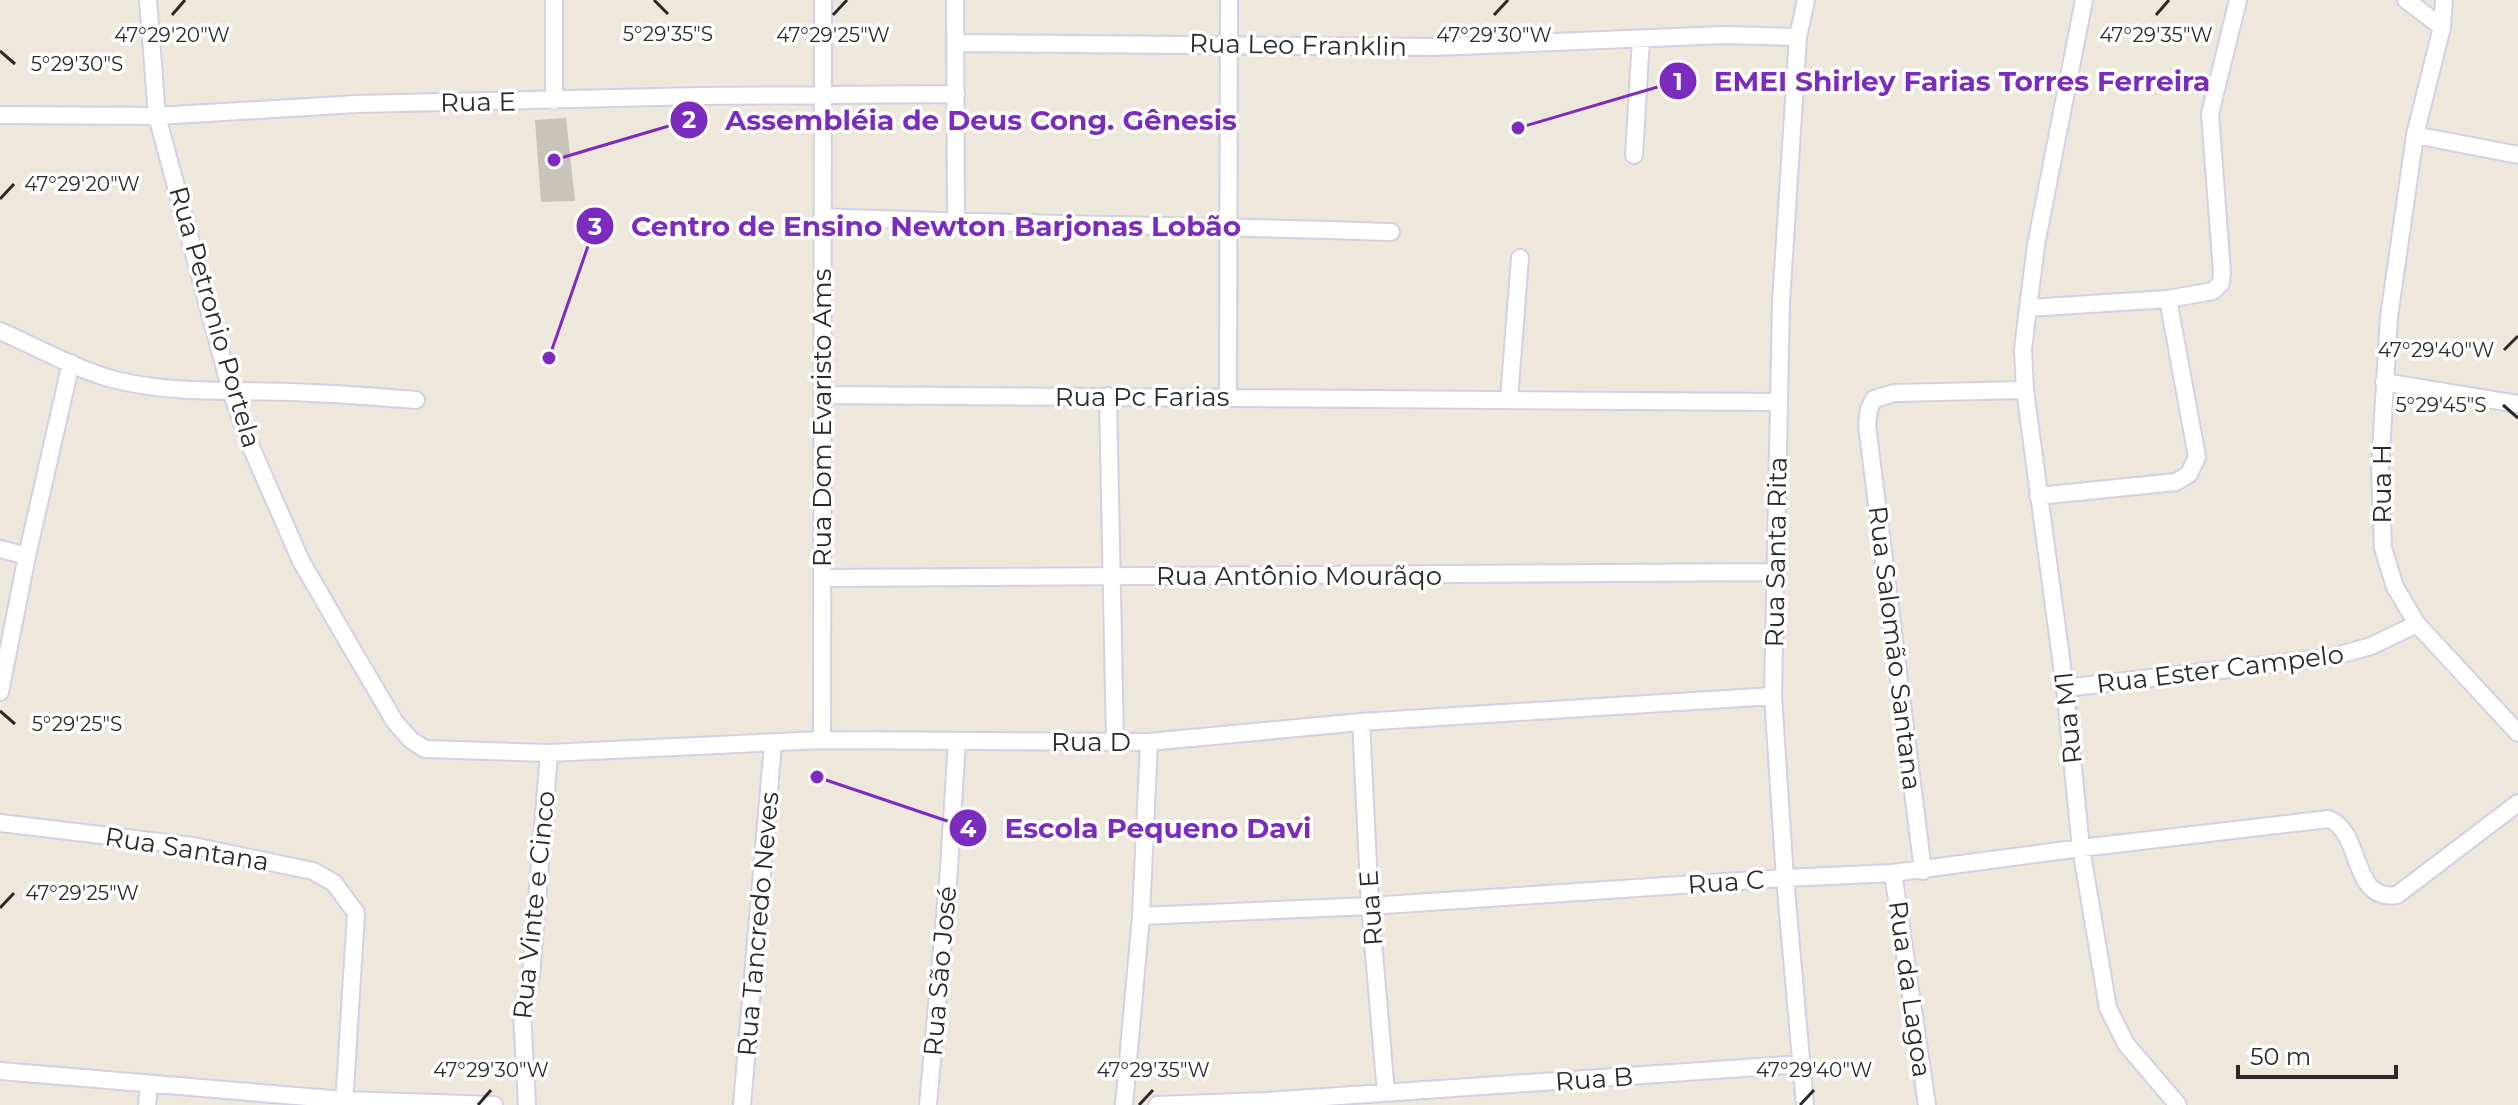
<svg xmlns="http://www.w3.org/2000/svg" width="2518" height="1105" font-family="Montserrat,sans-serif">
<style>
.building{fill:#c8c4bb}
.lines{fill:none;stroke-linecap:round;stroke-linejoin:round}
.minor-casing{stroke:#d1d1e3;stroke-width:20}
.minor{stroke:#fff;stroke-width:16}
.ticks{fill:none;stroke:#2a2a2a;stroke-width:3}
.labels{text-anchor:middle;dominant-baseline:central;stroke-width:7;stroke-linejoin:round;paint-order:stroke}
.street-label{font-size:26px;fill:#2a2a2a;stroke:#fff}
.ticks-label{font-size:20px;text-anchor:middle;fill:#2a2a2a;stroke:#fff;stroke-width:7;stroke-linejoin:round;paint-order:stroke}
.leader{fill:none;stroke:#7b2cbf;stroke-width:3}
.callout-dot{fill:#7b2cbf;stroke:#fff;stroke-width:3}
.mark-label{font-size:24px;text-anchor:middle;font-weight:bold;fill:#fff}
.callout-label{font-size:28px;text-anchor:middle;font-weight:bold;fill:#7b2cbf;stroke:#fff;stroke-width:7;stroke-linejoin:round;paint-order:stroke}
</style>
<rect width="100%" height="100%" fill="#ede8db"/>
<path class="building" d="M566 118 575 201 541 202 535 120Z"/>
<g class="lines">
<g class="minor-casing">
<path id="minor" d="M148 0 157 116 231 391 251 447 301 561 345 637 395 722 411 740 425 749 549 753 822 740 1149 742 1361 722 1773 696
M955 0 956 222
M2406 0 2442 27
M2444 0 2442 27 2415 135 2389 317 2380 468 2383 548 2395 587 2417 624 2518 733
M955 43 1434 47 1724 35 1798 37
M554 101V0
M0 115 157 116 357 104 699 96 956 94
M2415 135 2518 155
M1634 155 1641 39
M822 217C1012 225 1201 225 1391 232
M2028 308 2036 245 2084 0
M0 331C37 347 73 368 112 379 169 394 230 390 288 392 331 393 374 397 416 400
M2384 382 2518 404
M822 395 1779 402
M1108 396 1115 742
M1228 398 1229 0
M1509 399 1520 258
M2038 496 2176 482 2189 474 2197 457 2168 299
M0 549 27 556
M822 578 1777 572
M2065 688 2332 657 2371 646 2417 624
M0 692 27 556 71 363
M1361 722 1370 906 1386 1093
M822 740 823 0
M0 823 193 846 313 871 334 883 356 913 344 1105
M1923 871 1867 425 1869 409 1874 399 1894 393 2025 390
M1893 873 1927 1105
M1141 916 1370 906 1785 878 1893 873 2081 848 2329 819C2364 834 2350 902 2397 895L2518 803
M0 1071 344 1100 494 1105
M147 1105 149 1084
M527 1105 522 1012 531 975 549 753
M742 1105 773 743
M928 1105 948 883 957 741
M1124 1105 1141 916 1149 742
M1157 1105 1267 1101 1801 1064
M1805 1105 1785 878 1773 696 1781 302 1798 37 1806 0
M2178 1105 2126 1044 2108 1008 2081 848 2065 688 2025 390 2023 349 2028 308 2168 299 2213 291 2221 283 2222 272 2210 114 2238 0"/>
</g>
<use href="#minor" class="minor"/>
</g>
<path class="ticks" d="M654 0 668 14M172 15 185 0M833 15 847 0M1494 15 1508 0M2156 15 2169 0M0 51 15 64M0 199 14 184M2504 350 2518 336M2503 405 2518 418M0 711 15 724M0 908 14 893M478 1105 491 1090M1139 1105 1153 1090M1800 1105 1814 1090"/>
<g class="labels">
<g class="street-label">
<text transform="translate(1298 45) rotate(1)">Rua Leo Franklin</text>
<text transform="translate(478 102) rotate(-1)">Rua E</text>
<text transform="translate(215 317) rotate(74)">Rua Petronio Portela</text>
<text x="1142" y="397">Rua Pc Farias</text>
<text transform="translate(822 418) rotate(-90)">Rua Dom Evaristo Ams</text>
<text transform="translate(2382 484) rotate(-90)">Rua H</text>
<text transform="translate(1776 552) rotate(-89)">Rua Santa Rita</text>
<text x="1299" y="576">Rua Antônio Mourãqo</text>
<text transform="translate(1895 648) rotate(83)">Rua Salomão Santana</text>
<text transform="translate(2220 669) rotate(-7)">Rua Ester Campelo</text>
<text transform="translate(2068 718) rotate(-96)">Rua M1</text>
<text x="1091" y="742">Rua D</text>
<text transform="translate(187 849) rotate(9)">Rua Santana</text>
<text transform="translate(1726 882) rotate(-4)">Rua C</text>
<text transform="translate(534 905) rotate(-84)">Rua Vinte e Cinco</text>
<text transform="translate(1371 908) rotate(-94)">Rua E</text>
<text transform="translate(758 924) rotate(-85)">Rua Tancredo Neves</text>
<text transform="translate(940 971) rotate(-85)">Rua São José</text>
<text transform="translate(1910 989) rotate(82)">Rua da Lagoa</text>
<text transform="translate(1594 1079) rotate(-4)">Rua B</text>
</g>
</g>
<g class="ticks-label">
<text x="668" y="41">5°29'35"S</text>
<text x="2156" y="42">47°29'35"W</text>
<text x="172" y="42">47°29'20"W</text>
<text x="833" y="42">47°29'25"W</text>
<text x="1494" y="42">47°29'30"W</text>
<text x="77" y="71">5°29'30"S</text>
<text x="82" y="191">47°29'20"W</text>
<text x="2436" y="357">47°29'40"W</text>
<text x="2441" y="412">5°29'45"S</text>
<text x="77" y="731">5°29'25"S</text>
<text x="82" y="900">47°29'25"W</text>
<text x="491" y="1077">47°29'30"W</text>
<text x="1153" y="1077">47°29'35"W</text>
<text x="1814" y="1077">47°29'40"W</text>
</g>
<path class="leader" d="M1518 128L1678 81M554 160L689 120M549 358L595 226M817 777L968 828"/>
<g class="callout-dot">
<circle cx="1518" cy="128" r="8"/>
<circle cx="554" cy="160" r="8"/>
<circle cx="549" cy="358" r="8"/>
<circle cx="817" cy="777" r="8"/>
<circle cx="1678" cy="81" r="20"/>
<circle cx="689" cy="120" r="20"/>
<circle cx="595" cy="226" r="20"/>
<circle cx="968" cy="828" r="20"/>
</g>
<g class="mark-label">
<text x="1678" y="90">1</text>
<text x="689" y="128">2</text>
<text x="595" y="235">3</text>
<text x="968" y="837">4</text>
</g>
<g class="callout-label">
<text x="1962" y="91">EMEI Shirley Farias Torres Ferreira</text>
<text x="981" y="130">Assembléia de Deus Cong. Gênesis</text>
<text x="936" y="236">Centro de Ensino Newton Barjonas Lobão</text>
<text x="1158" y="838">Escola Pequeno Davi</text>
</g>
<path d="M2238 1065v12h158v-12" fill="none" stroke="#2a2a2a" stroke-width="4"/>
<text x="2250" y="1065" font-size="24" fill="#2a2a2a" stroke="#ffffff" stroke-width="6" paint-order="stroke">50 m</text>
</svg>
